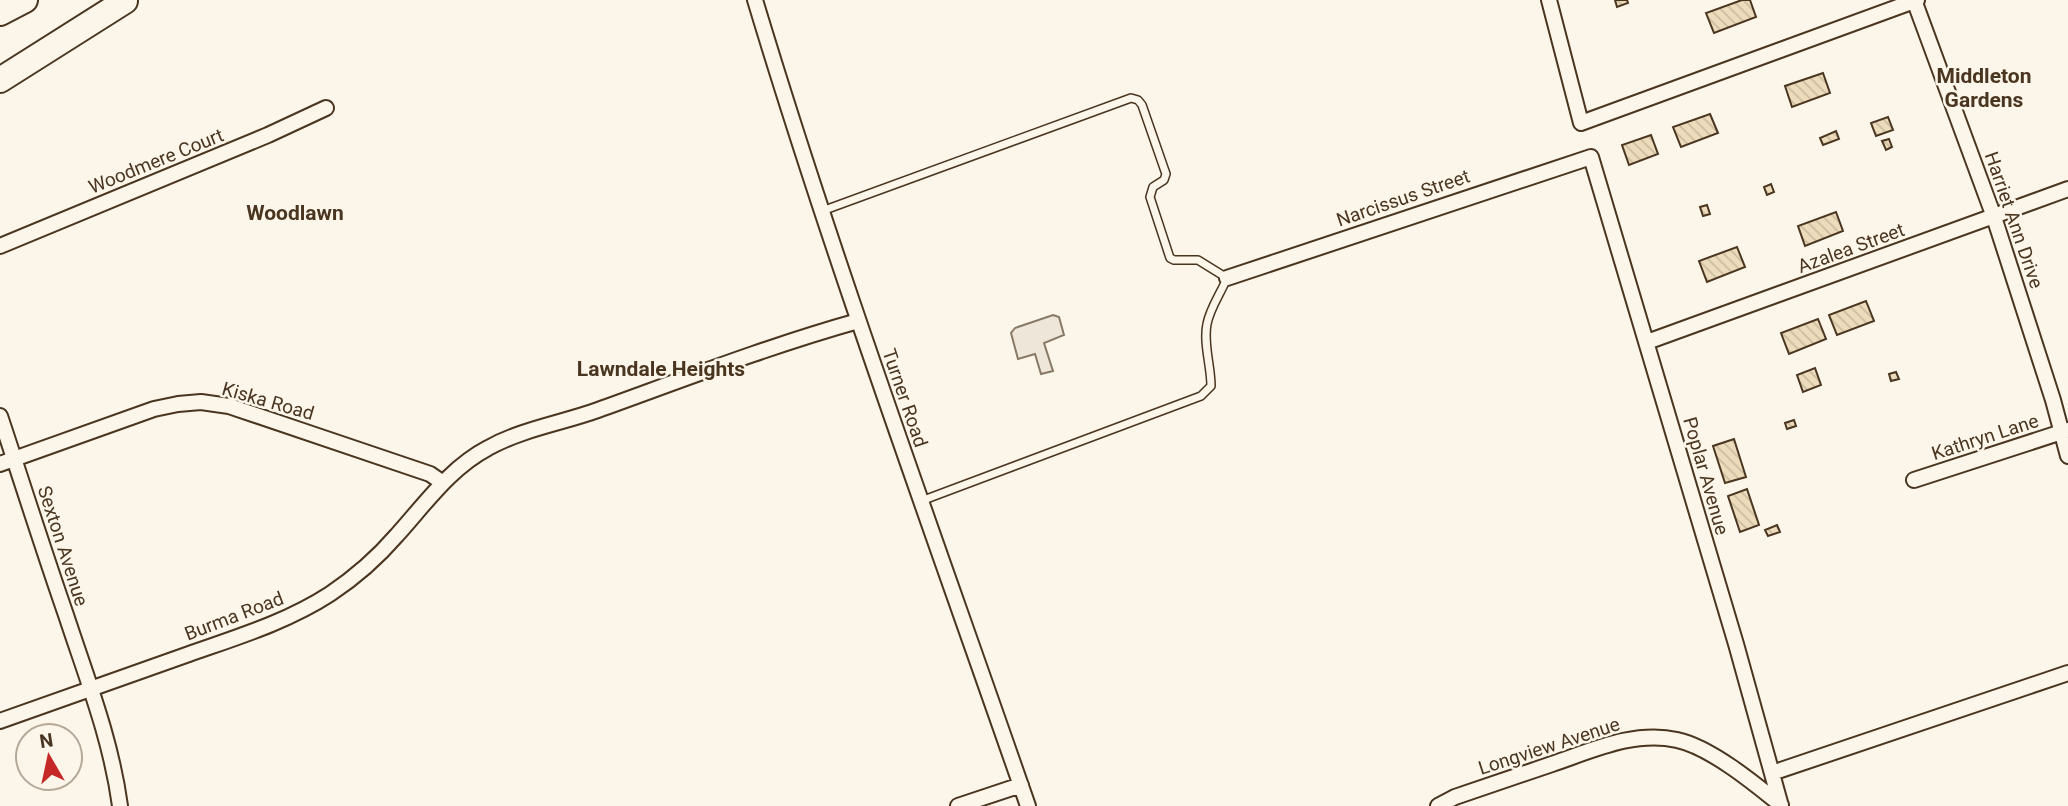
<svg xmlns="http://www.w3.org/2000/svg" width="2068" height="806" font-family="Roboto,sans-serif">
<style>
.green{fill:#ede6d9;stroke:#887966;stroke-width:2}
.building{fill:url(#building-back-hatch);stroke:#4a3520;stroke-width:2}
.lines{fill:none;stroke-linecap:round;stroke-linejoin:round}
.service-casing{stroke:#4a3520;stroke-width:10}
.minor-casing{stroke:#4a3520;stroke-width:18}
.motorway-casing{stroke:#4a3520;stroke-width:28}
.service{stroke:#fbf6e9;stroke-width:7}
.minor{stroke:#fbf6e9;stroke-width:14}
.motorway{stroke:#fbf6e9;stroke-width:24}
.labels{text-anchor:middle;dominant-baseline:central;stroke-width:5;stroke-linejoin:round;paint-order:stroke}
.street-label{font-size:19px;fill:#4a3520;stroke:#fbf6e9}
.neighbourhood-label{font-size:21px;font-weight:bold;fill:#4a3520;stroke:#fbf6e9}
</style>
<defs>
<pattern id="building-back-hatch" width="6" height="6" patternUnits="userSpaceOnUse" patternTransform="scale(1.75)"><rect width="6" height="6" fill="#ecdcbc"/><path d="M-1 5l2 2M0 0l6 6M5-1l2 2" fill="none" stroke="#ccbda1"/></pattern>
</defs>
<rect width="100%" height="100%" fill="#fbf6e9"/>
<path class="green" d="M1053 315 1059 317 1064 335 1044 343 1053 371 1041 374 1035 354 1018 359 1011 333 1015 328Z"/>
<path class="building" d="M1615 0H1627L1628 3 1617 7Z
M1742 0H1750L1756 17 1714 33 1706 13Z
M1823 73 1830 93 1792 107 1785 86Z
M1710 114 1718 133 1681 147 1673 127Z
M1888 117 1893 130 1876 136 1871 123Z
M1836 131 1839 139 1823 145 1820 138Z
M1651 135 1658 154 1629 165 1622 145Z
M1889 139 1892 147 1886 150 1882 141Z
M1771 184 1774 192 1767 195 1764 187Z
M1707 205 1710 214 1703 216 1700 207Z
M1836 212 1843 231 1805 246 1798 226Z
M1737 247 1745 267 1707 282 1699 261Z
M1866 301 1874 321 1837 335 1829 315Z
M1818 319 1826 339 1789 354 1781 333Z
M1815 368 1821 385 1803 392 1797 375Z
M1896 372 1899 379 1891 381 1889 374Z
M1794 420 1796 426 1787 429 1785 423Z
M1734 439 1746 477 1725 483 1713 446Z
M1747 489 1759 525 1740 532 1728 496Z
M1777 525 1780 532 1768 536 1765 530Z"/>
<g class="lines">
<g class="service-casing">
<path id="service" d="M822 211 1131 98 1138 100 1142 105 1166 174 1164 180 1153 187 1150 197 1170 258 1174 260H1198L1227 278C1221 293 1210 308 1207 324 1203 343 1211 366 1211 386L1201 396 921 501"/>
</g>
<g class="minor-casing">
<path id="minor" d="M755 0C837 272 935 538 1028 806
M1549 0 1581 123 1917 0
M1914 0 1994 217 2053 400 2068 456
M0 246 268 135 326 108
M1227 278 1591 157 1736 644 1781 806
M1647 342 2068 189
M0 416C22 482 43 549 66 615 87 679 111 739 120 806
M0 464 154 409 178 404 201 402 229 406 430 474 443 483
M1914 480 2068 430
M0 721C63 699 126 676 189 654 237 637 287 622 330 594 354 578 378 557 397 535 425 504 450 468 488 448 522 429 562 423 598 410 684 379 769 346 858 321
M1772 773 2068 673
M958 806 1021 785
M1438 806 1455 797C1487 786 1519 775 1552 764 1591 751 1634 730 1677 740 1710 747 1754 783 1781 805"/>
</g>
<g class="motorway-casing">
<path id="motorway" d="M0 13 25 0
M0 80 125 1"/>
</g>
<use href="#service" class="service"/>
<use href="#minor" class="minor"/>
<use href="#motorway" class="motorway"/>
</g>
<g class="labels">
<g class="street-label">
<text transform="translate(156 161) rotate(-22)">Woodmere Court</text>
<text transform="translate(1403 198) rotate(-19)">Narcissus Street</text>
<text transform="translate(2014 220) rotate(71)">Harriet Ann Drive</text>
<text transform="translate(1851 248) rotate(-20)">Azalea Street</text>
<text transform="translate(905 398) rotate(71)">Turner Road</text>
<text transform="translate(268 401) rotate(16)">Kiska Road</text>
<text transform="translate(1985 437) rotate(-18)">Kathryn Lane</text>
<text transform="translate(1706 476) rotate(74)">Poplar Avenue</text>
<text transform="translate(63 546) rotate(72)">Sexton Avenue</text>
<text transform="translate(234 616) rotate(-21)">Burma Road</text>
<text transform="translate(1549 746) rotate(-18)">Longview Avenue</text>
</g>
<g class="neighbourhood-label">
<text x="1984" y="76">Middleton<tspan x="1984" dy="24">Gardens</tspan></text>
<text x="295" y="213">Woodlawn</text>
<text x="661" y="369">Lawndale Heights</text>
</g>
</g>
<g transform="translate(49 757) rotate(351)"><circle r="33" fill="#fbf6e9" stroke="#b4a999" stroke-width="2"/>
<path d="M0-5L12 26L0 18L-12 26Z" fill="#c62828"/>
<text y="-10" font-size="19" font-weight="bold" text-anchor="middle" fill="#4a3520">N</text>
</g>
</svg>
